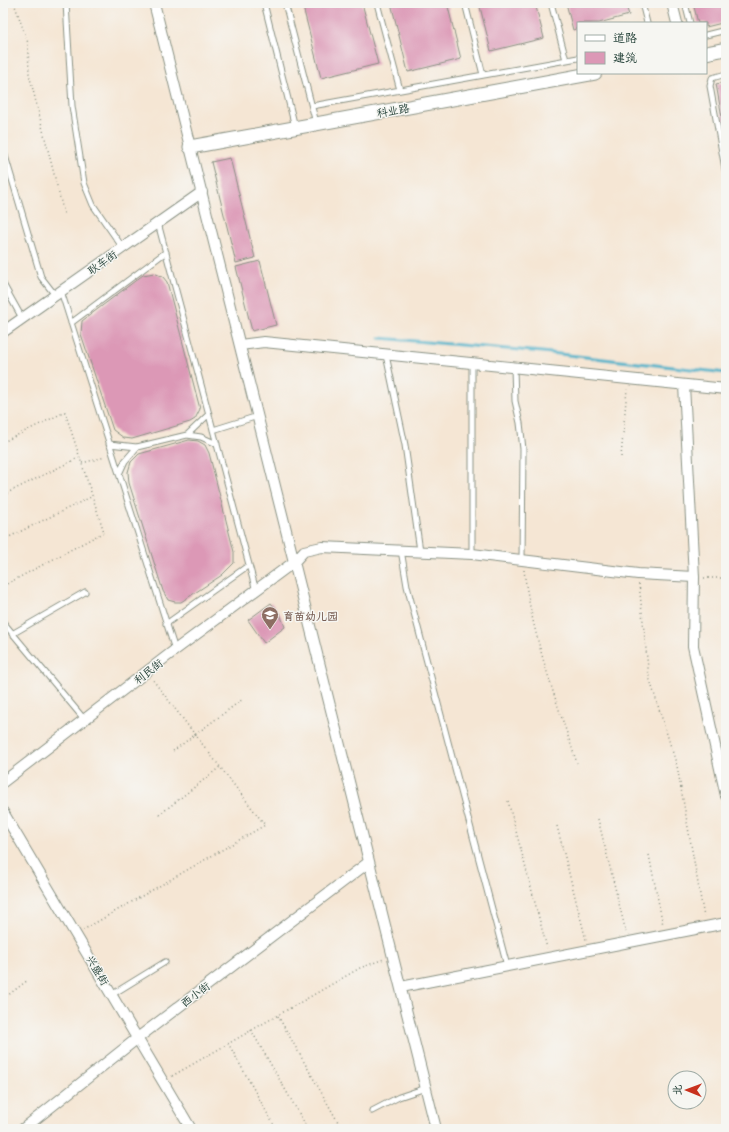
<svg xmlns="http://www.w3.org/2000/svg" width="729" height="1132" font-family="'Playpen Sans','LXGW WenKai TC',sans-serif">
<style>
.lines{fill:none;stroke-linecap:round;stroke-linejoin:round}
.stream{stroke:#4bb2ca;stroke-width:3}
.building{fill:#dc98b6}
.service-casing{stroke:#8a9284;stroke-width:7}
.minor-casing{stroke:#8a9284;stroke-width:12}
.tertiary-casing{stroke:#8a9284;stroke-width:15}
.path{stroke:#8a9284;stroke-width:1.5;stroke-dasharray:1 3;stroke-linecap:butt}
.service{stroke:#fff;stroke-width:5}
.minor{stroke:#fff;stroke-width:10}
.tertiary{stroke:#fff;stroke-width:13}
.labels{text-anchor:middle;dominant-baseline:central;stroke-width:3;stroke-linejoin:round;paint-order:stroke}
.street-label{font-size:11px;fill:#1f3d34;stroke:#f6f6f2}
.education-label{font-size:11px;font-weight:bold;fill:#785e54;stroke:#f6f6f2;text-anchor:start}
</style>
<rect width="100%" height="100%" fill="#f6f6f2"/>
<filter id="ink" filterUnits="userSpaceOnUse"><feTurbulence type="fractalNoise" baseFrequency=".025" numOctaves="2"/><feDisplacementMap in="SourceGraphic" scale="8" xChannelSelector="R" yChannelSelector="G"/><feConvolveMatrix kernelMatrix="1 2 1 2 8 2 1 2 1" color-interpolation-filters="sRGB"/></filter>
<filter id="wash" filterUnits="userSpaceOnUse"><feTurbulence type="fractalNoise" baseFrequency=".012" numOctaves="4" result="noise"/><feDisplacementMap in="SourceGraphic" scale="16" xChannelSelector="R" yChannelSelector="G"/><feGaussianBlur stdDeviation="0.9" result="paint"/><feColorMatrix in="noise" values="0 0 0 0 0 0 0 0 0 0 0 0 0 0 0 0 0 1.4 0 .05"/><feComposite in="paint" operator="in"/></filter>
<g filter="url(#wash)">
<rect width="100%" height="100%" fill="#f5e6d4"/>
<g class="lines">
<path class="stream" d="M380 338 542 352 726 373"/>
</g>
<g id="blocks">
<path class="building" d="M302 3H362L378 64 321 78Z
M391 3H447L461 59 408 72Z
M479 3H535L544 38 491 51Z
M566 3H625L629 15 599 23H578V28L573 30Z
M693 3H726V22L706 27V23H698Z
M726 82V134H725L716 84Z
M230 158 255 258 236 263 211 162Z
M260 261 276 325 252 331 236 267Z
M154 273 163 277 167 282 200 409 195 419 190 422 132 439 124 438 113 430 81 334 82 321 143 275Z
M189 440 198 441 205 445 209 453 234 552V563L222 575 181 602H175L168 600 163 591 129 483 128 472 131 462 139 454Z
M271 603 280 614 285 627 264 643 248 620Z"/>
</g>
</g>
<g filter="url(#ink)">
<use href="#blocks" fill-opacity="0" stroke="#8a9284" stroke-width="1"/>
<g class="lines">
<g class="service-casing">
<path id="service" d="M66 3 72 106 84 183 93 205 123 248
M264 3 295 127
M285 3 316 123
M377 3 400 90
M465 3 483 75
M551 3 566 60
M642 3 647 23
M685 3 690 23
M706 35 726 30
M726 74 712 78 710 86 726 174
M312 106 578 58
M3 149 41 277 55 295
M158 223 256 591
M3 284 22 318
M61 291 175 650
M71 323 166 252
M386 355 405 445 420 551
M514 368 515 401 520 423 523 449 522 560
M213 430 258 416
M187 435 201 437 217 444
M109 444 137 447 187 435 209 414
M119 474 125 461 137 447
M401 550 407 586 507 966
M472 554V363
M3 622 84 719
M166 624 249 565
M12 634 85 592
M113 994 165 962
M372 1111 399 1097 426 1088"/>
</g>
<g class="minor-casing">
<path id="minor" d="M154 3 436 1129
M672 3 677 23
M3 332 202 192
M240 345 264 342 726 389
M684 385 694 577 693 646 726 796
M3 782 175 650 294 562 304 551 322 547 472 554 638 574 694 577
M3 812 191 1129
M401 987 726 923
M23 1129 139 1037 369 862"/>
</g>
<g class="tertiary-casing">
<path id="tertiary" d="M706 53 726 49
M190 147 595 73"/>
</g>
<path class="path" d="M14 3 28 43 29 74 64 214
M3 442 65 412 104 532 3 586
M621 457 627 389
M82 463 105 457
M3 495 80 457
M3 540 93 496
M524 570C532 636 556 700 577 763
M704 578H726
M639 584 649 677 677 766 704 917
M173 751 243 699
M508 801 547 948
M159 815 220 767
M598 819 626 932
M557 826 586 940
M649 855 663 925
M83 930 265 825 152 679
M3 999 28 980
M278 1016 342 1129
M251 1030 308 1129
M228 1043 276 1129
M172 1076 360 968 384 959"/>
<use href="#service" class="service"/>
<use href="#minor" class="minor"/>
<use href="#tertiary" class="tertiary"/>
</g>
</g>
<defs>
<g id="school-pin" transform="scale(0.9)"><path d="M0 17L-7.5 6A9.5 9.5 0 1 1 7.5 6Z" fill="#8d6e63" stroke="#f6f6f2"/><path d="M0-5L7-2L0 1L-7-2ZM-4 1L0 2.5L4 1V4Q0 6-4 4Z" fill="#fff"/></g>
</defs>
<g fill-rule="evenodd">
<use href="#school-pin" x="270" y="615"/>
</g>
<g class="labels">
<g class="street-label">
<text transform="translate(393 110) rotate(-10)">科业路</text>
<text transform="translate(102 262) rotate(-35)">耿车街</text>
<text transform="translate(148 671) rotate(-38)">利民街</text>
<text transform="translate(98 970) rotate(59)">兴盛街</text>
<text transform="translate(195 994) rotate(-37)">西小街</text>
</g>
<g class="education-label">
<text x="283" y="615">育苗幼儿园</text>
</g>
</g>
<rect width="729" height="1132" fill="none" stroke="#f6f6f2" stroke-width="16"/>
<rect x="577" y="22" width="130" height="52" fill="#f6f6f2" stroke="#a0aca6"/>
<rect x="585" y="35" width="20" height="6" fill="#ffffff" stroke="#a0aca6"/>
<text x="613" y="42" font-size="12" fill="#1f3d34">道路</text>
<rect x="585" y="52" width="20" height="12" fill="#dc98b6" stroke="#a0aca6"/>
<text x="613" y="62" font-size="12" fill="#1f3d34">建筑</text>
<g transform="translate(687 1090) rotate(271)"><circle r="19" fill="#f6f6f2" stroke="#a0aca6"/>
<path d="M0-3L7 15L0 10L-7 15Z" fill="#c8321e"/>
<text y="-6" font-size="11" font-weight="bold" text-anchor="middle" fill="#1f3d34">北</text>
</g>
</svg>
